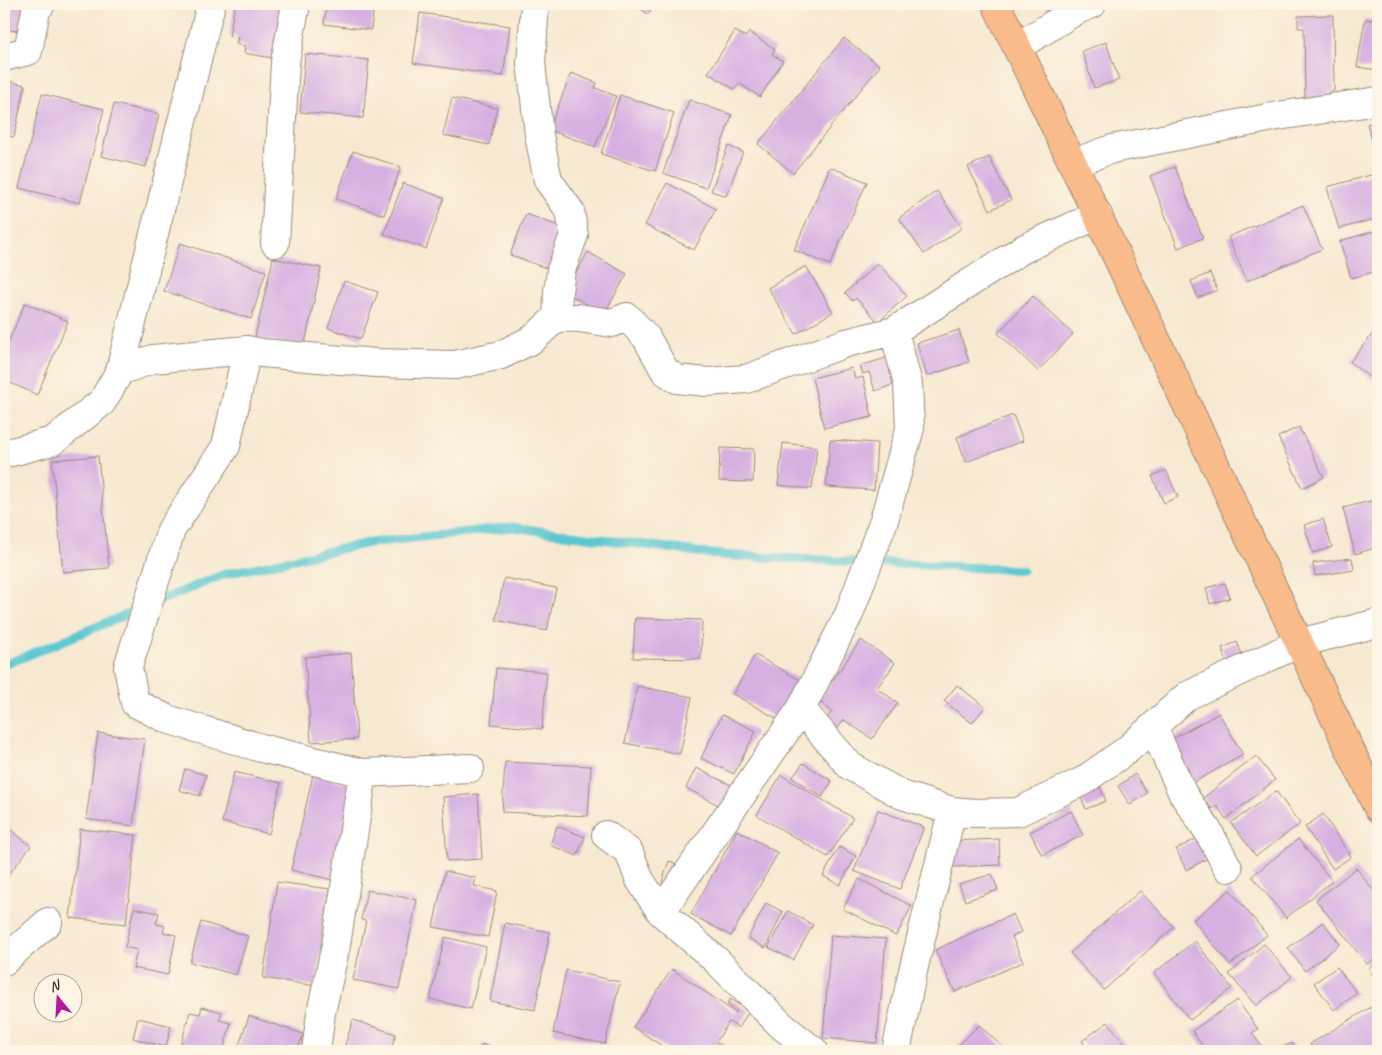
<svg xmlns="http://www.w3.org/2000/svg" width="1382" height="1055" font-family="Caveat,sans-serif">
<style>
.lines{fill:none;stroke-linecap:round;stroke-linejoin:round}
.stream{stroke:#5ac7d1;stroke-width:9}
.building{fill:#d7b0e2}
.minor-casing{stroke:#998a78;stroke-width:30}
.major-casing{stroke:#998a78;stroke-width:30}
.minor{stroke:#fff;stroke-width:28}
.major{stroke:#fabb8b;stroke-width:28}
</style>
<rect width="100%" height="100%" fill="#fcf5e5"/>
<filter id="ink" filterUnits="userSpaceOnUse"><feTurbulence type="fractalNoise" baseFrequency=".02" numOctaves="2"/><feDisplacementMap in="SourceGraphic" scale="10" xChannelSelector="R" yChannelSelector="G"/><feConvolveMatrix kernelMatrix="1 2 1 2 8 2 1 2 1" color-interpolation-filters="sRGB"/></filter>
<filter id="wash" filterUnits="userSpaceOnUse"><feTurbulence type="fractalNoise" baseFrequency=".0096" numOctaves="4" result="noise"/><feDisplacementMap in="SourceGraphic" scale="20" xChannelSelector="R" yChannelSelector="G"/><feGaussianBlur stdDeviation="1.12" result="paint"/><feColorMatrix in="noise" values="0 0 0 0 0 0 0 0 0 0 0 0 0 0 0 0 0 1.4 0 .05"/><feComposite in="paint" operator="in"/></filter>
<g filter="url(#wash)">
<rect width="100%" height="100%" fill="#f7e9d1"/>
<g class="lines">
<path class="stream" d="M154 603 225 574 368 543 512 527 720 555 1022 570
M4 665 140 609"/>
</g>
<g id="blocks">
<path class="building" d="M4 4H26L24 31 4 30Z
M235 4H287L277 59 244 53 245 46 236 44 238 37 229 36Z
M327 4H374L371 30 324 24Z
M633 4H655L648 14Z
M1044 4H1074L1049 18Z
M420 13 510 26 503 76 413 63Z
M1333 15 1334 91 1328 92V104H1305L1304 28H1298V16Z
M1365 19 1378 21V70L1357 67Z
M735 31 746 37 749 32 775 49 772 54 783 61 760 97 739 83 734 89 708 73Z
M844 38 880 66 793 173 758 144Z
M1106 42 1119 80 1094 88 1082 51Z
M305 54 369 60 363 118 300 112Z
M571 73 597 83 595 88 616 96 595 147 549 130Z
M4 80 25 85 14 137 4 135Z
M42 94 104 109 80 203 19 188Z
M620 95 674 113 655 171 601 154Z
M452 98 497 108 489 145 443 135Z
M689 100 732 115 706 188 663 173Z
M114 104 159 114 146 167 101 156Z
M1378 121V160L1367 124Z
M728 146 743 152 726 196 711 191Z
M353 151 401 167 384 215 336 199Z
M989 157 1011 200 990 210 968 167Z
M830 167 867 182 830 265 794 250Z
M1175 167 1203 238 1178 248 1150 176Z
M1378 173V218L1339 229 1327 187Z
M403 183 444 198 426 249 384 234Z
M667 183 716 209 694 250 645 225Z
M937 191 962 228 924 254 899 218Z
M1303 205 1322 249 1247 281 1228 237Z
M526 214 572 231 557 272 510 255Z
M1378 230V271L1351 278 1340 241Z
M180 243 266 271 251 319 164 291Z
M588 252 627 274 604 314 565 292Z
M273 258 321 268 304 348 255 337Z
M878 263 907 296 878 322 856 298 853 301 845 293Z
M806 266 833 312 796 334 768 288Z
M1210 273 1217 290 1198 298 1191 281Z
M344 281 378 292 361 339 328 328Z
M1033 296 1073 334 1038 371 998 333Z
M25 303 68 321 37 395 4 380V352Z
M1378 327V384L1350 362Z
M959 330 969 362 927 376 917 343Z
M889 357 901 382 875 391 869 372 863 374 860 366Z
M852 368 855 379 863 377 872 417 824 428 812 378Z
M1013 415 1023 441 966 462 957 437Z
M1299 427 1324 477 1302 488 1278 437Z
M830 440 877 443 874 490 826 487Z
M783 443 817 447 812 489 778 485Z
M720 448 754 449 753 482 719 481Z
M98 456 109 568 63 572 52 460Z
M1166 470 1178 497 1164 503 1152 476Z
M1378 499V547L1355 554 1343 508Z
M1323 519 1332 547 1313 553 1304 525Z
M1352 558 1354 570 1315 576 1313 563Z
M504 578 556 588 547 631 496 620Z
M1225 583 1230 598 1210 604 1206 588Z
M635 618 702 620 701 659 633 658Z
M861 640 895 663 877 688 898 703 872 739 844 720 838 728 826 720 832 711 818 701Z
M1237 642 1243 657 1227 662 1222 648Z
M351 653 357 739 311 742 305 657Z
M755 655 802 681 781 721 733 694Z
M496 668 547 672 542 729 491 724Z
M957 685 985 707 972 723 944 701Z
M637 686 692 697 680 754 625 743Z
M1219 713 1243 755 1189 785 1165 743Z
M722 715 756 731 734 774 701 758Z
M98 733 145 739 133 826 86 819Z
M1256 756 1275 780 1226 819 1217 806 1212 809 1203 798Z
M505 762 591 766 588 816 502 812Z
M803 763 832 781 822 797 792 778Z
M696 768 735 787 724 808 686 788Z
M185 769 206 775 200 796 179 790Z
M234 772 281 783 269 834 222 822Z
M1135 774 1147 793 1130 805 1118 786Z
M313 775 355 785 333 880 291 870Z
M781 775 853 818 828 857 757 815Z
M1100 787 1106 801 1086 809 1080 796Z
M1276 791 1300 824 1256 856 1231 823Z
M478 794 482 859 447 861 443 797Z
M878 810 924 827 900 889 854 871Z
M1071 811 1083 835 1042 855 1030 832Z
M1323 814 1351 857 1333 869 1305 827Z
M4 824 31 846 4 880Z
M557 826 585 837 577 856 550 845Z
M80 829 136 835 126 924 70 918Z
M737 830 778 853 731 936 691 914Z
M1200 837 1210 857 1186 870 1176 849Z
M999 839 1000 865 953 867 952 841Z
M1298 839 1332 881 1286 918 1252 876Z
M839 847 856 856 840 885 823 876Z
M669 861 683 866 675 887 662 882Z
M1356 868 1378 896V956L1367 964 1316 900Z
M445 871 476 878 474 886 497 891 488 937 433 927Z
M992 874 998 890 965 901 959 884Z
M859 879 912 906 896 936 843 909Z
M277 882 330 889 316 986 263 978Z
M367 890 417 900 399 989 353 980 366 921 361 920Z
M1230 890 1267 935 1230 965 1193 920Z
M1140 891 1174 927 1104 990 1070 953Z
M766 903 783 912 765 948 748 938Z
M134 908 159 913 156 924 165 926 163 932 176 935 168 975 133 968 137 950 125 947Z
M788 911 813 925 793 960 768 947Z
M1013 914 1021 932 1012 937 1023 962 955 992 935 950Z
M201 922 248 936 236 975 190 962Z
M1323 922 1340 944 1305 971 1288 948Z
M505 923 550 932 535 1010 490 1001Z
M831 935 886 939 877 1043 823 1038Z
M445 937 486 947 471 1009 430 999Z
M1195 941 1232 988 1190 1020 1154 973Z
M1264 944 1292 977 1256 1006 1229 974Z
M1378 961V982L1368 969Z
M1337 967 1357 993 1334 1010 1314 983Z
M672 969 736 1013 737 1011 727 1004 730 999 749 1011 739 1028 729 1022 716 1042 726 1048 723 1051H670L633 1027Z
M566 970 620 982 605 1044 553 1033Z
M1237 1000 1258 1029 1252 1033 1265 1051H1206L1192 1031Z
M202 1007 222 1012 219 1020 231 1023 223 1051H179L190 1012 200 1014Z
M1371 1007 1378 1018V1050L1314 1051 1310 1044Z
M249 1016 303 1034 298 1051H237Z
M138 1018 171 1026 166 1047 133 1038Z
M353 1020 396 1034 390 1051H343Z
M1108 1022 1130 1051H1089L1082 1041Z
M979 1025 1007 1051H953Z
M1292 1043 1296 1051H1274Z
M482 1044 499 1051H479Z"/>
</g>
</g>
<g filter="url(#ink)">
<use href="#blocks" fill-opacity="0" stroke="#998a78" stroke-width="1"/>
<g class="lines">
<g class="minor-casing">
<path id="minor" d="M1017 47 1075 11 1092 4
M4 57 28 51 36 10 41 4
M1073 163 1112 149 1278 116 1378 101
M275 243 285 62 296 4
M557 317 579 318 612 323 627 317 646 337 665 371 677 379 707 382 746 379 846 343 894 331 1023 249 1098 215
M247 350 226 446 171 530 128 667 135 703 167 719 261 748 363 773 470 768
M120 371 153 359 247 350 262 353 376 363 455 365 501 355 533 339 557 317 558 292 561 270 574 235 570 211 548 180 539 135 531 63 535 4
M4 454 53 441 102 402 120 371 211 4
M801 709 850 766 902 795 952 811 975 813 1018 812 1083 781 1127 750 1187 696 1299 643 1378 623
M1153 727 1183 794 1208 831 1228 868
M606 835 629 852 640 880 661 912 717 961 782 1026 814 1051
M661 912 801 709 849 614 884 520 910 428 908 384 894 331
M4 961 48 922
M316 1051 321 1013 336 945 363 773
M896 1051 912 975 952 811"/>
</g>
<g class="major-casing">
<path id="major" d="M996 4C1126 271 1249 541 1378 808"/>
</g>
<use href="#minor" class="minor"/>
<use href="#major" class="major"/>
</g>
</g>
<rect width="1382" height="1055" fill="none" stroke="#fcf5e5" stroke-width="20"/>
<g transform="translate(58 998) rotate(342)"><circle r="24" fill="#fcf5e5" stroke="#afa495"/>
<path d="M0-4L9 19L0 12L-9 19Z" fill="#b5179e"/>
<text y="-8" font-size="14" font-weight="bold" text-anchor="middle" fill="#3b2a1e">N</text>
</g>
</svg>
